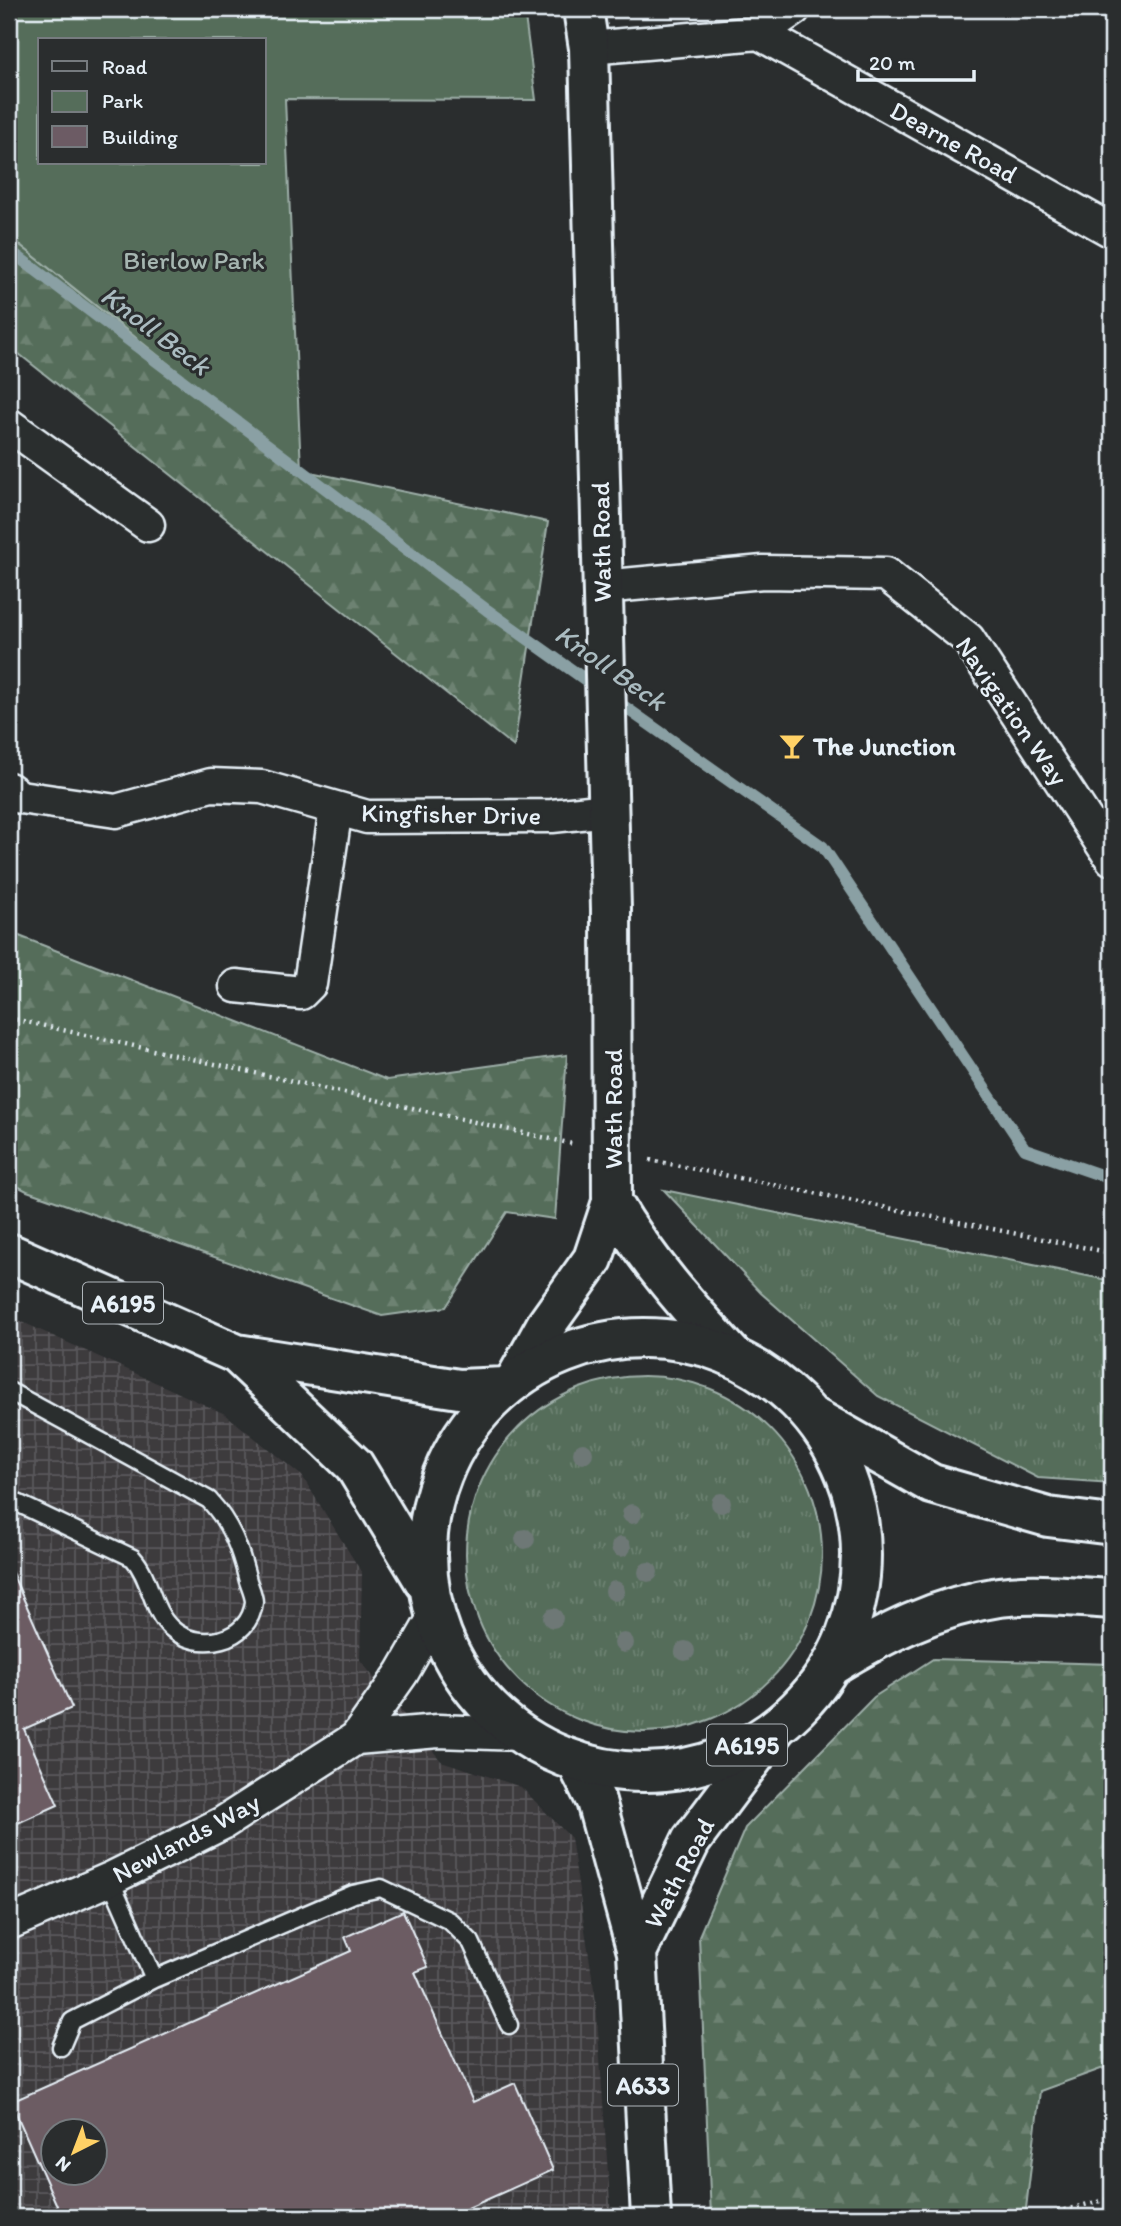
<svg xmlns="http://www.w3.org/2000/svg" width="1121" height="2226" font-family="Itim,sans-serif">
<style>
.industrial{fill:url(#industrial-grid);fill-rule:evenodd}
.grass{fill:url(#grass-tufts);stroke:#9eafa9;stroke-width:2}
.forest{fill:url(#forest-firs);stroke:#9eafa9;stroke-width:2}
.park{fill:#556d5a;stroke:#9eafa9;stroke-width:2;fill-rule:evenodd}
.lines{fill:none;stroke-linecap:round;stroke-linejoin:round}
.stream{stroke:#8aa0a4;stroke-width:12}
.building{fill:#6c5b64;stroke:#e8f1f8;stroke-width:2;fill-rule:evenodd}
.lane-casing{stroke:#e8f1f8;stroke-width:21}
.street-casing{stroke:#e8f1f8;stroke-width:37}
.secondary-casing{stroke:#e8f1f8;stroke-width:44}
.primary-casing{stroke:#e8f1f8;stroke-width:44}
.highway-casing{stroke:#e8f1f8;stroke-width:44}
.path{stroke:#e8f1f8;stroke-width:4.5;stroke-dasharray:2 5;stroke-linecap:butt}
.lane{stroke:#2a2d2e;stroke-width:16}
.street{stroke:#2a2d2e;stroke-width:32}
.secondary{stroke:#2a2d2e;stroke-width:38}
.primary{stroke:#2a2d2e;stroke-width:38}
.highway{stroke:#2a2d2e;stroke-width:38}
.tree{fill:#6e7876}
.labels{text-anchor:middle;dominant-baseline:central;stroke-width:6;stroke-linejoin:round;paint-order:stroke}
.shield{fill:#2a2d2e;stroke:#afb6bb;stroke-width:2}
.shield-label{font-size:24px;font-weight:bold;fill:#e8f1f8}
.street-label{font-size:26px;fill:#e8f1f8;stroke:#2a2d2e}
.park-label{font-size:26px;fill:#a6b6b1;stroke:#2a2d2e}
.poi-label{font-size:26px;font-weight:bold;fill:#e8f1f8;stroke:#2a2d2e;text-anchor:start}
.water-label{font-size:28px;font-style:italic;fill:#aabbc0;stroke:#2a2d2e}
</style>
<defs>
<pattern id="industrial-grid" width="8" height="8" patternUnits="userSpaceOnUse" patternTransform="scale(1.75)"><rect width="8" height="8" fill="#3e3b3e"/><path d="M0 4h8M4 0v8" fill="none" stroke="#5a585b"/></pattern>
<pattern id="grass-tufts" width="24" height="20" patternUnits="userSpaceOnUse" patternTransform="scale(1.75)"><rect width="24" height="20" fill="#556d5a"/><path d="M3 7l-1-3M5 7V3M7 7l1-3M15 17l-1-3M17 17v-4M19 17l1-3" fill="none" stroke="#6d8272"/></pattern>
<pattern id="forest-firs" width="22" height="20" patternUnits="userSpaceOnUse" patternTransform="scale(1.75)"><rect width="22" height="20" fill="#556d5a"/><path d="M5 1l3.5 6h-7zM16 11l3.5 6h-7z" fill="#6d8272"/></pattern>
</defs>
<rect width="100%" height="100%" fill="#2a2d2e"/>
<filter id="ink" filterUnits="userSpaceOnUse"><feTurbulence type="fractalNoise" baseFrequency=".0143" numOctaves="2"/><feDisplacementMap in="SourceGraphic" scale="14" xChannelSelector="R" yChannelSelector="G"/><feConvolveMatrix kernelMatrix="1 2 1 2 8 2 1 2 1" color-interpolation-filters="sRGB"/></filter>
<g filter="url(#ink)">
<path class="industrial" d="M9 1316 225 1414 302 1476 362 1573 360 1660 441 1761 521 1787 571 1838 596 2002 611 2217H9ZM52 2132H94V2174H52Z"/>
<path class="grass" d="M664 1190 1112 1281V1483L1038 1478 878 1396 761 1293Z
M466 1554a178 178 0 1 1 356 0a178 178 0 1 1-356 0Z"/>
<path class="forest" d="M9 236 301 470 548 522 514 747 9 346Z
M9 932 387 1080 567 1055 555 1219 507 1212 446 1307 382 1316 27 1191 9 1182Z
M933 1659 1112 1664V2065L1040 2091 1025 2217H711L699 1936 745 1828 874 1697Z"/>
<path class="park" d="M9 9H524L536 100 285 99 301 470 9 236ZM40 40H264V163H40Z"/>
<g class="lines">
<path class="stream" d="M9 250 487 610 597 688
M612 698 823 847 1025 1149 1112 1179"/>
</g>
<path class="building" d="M9 1566 72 1708 24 1729 58 1805 9 1827Z
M403 1911 428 1967 415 1972 473 2102 515 2083 553 2170 448 2217H62L11 2102 351 1951 345 1937ZM52 2132H94V2174H52Z"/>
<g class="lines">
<g class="lane-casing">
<path id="lane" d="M9 1391 209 1500C232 1525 240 1549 248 1581 250 1587 254 1596 254 1602 250 1642 198 1653 171 1628 151 1610 151 1578 133 1558L9 1499
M110 1879 154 1979
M61 2047 72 2021 154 1979 353 1894 381 1888 450 1921 471 1942 509 2025"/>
</g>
<g class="street-casing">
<path id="street" d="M759 33 1112 231
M589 48 759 33 794 9
M9 425 148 525
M602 587 763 572 886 574 968 639 1112 859
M9 789 20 797 116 811 211 785 262 787 367 817 552 816 608 810
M236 986 301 993 310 984 336 808
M356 1738 438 1731 520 1734
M9 1923 110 1879 223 1823 356 1738 402 1673 435 1616"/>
</g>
<g class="secondary-casing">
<path id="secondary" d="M612 1202C646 1260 689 1308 734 1357
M516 1379 546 1325 593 1259 612 1202 611 909 589 48 583 9"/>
</g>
<g class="primary-casing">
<path id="primary" d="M576 1761 596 1801 637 1952 651 2217
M637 1952 691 1841 775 1729"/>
</g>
<g class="highway-casing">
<path id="highway" d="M9 1253 237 1354 459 1389 506 1387
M427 1555a217 217 0 1 1 434 0a217 217 0 1 1-434 0Z
M237 1354 354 1465 425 1582
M817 1419 932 1484 1048 1517 1112 1525
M831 1666C883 1634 938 1606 999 1597 1036 1592 1075 1597 1112 1599"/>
</g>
<path class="path" d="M9 1018 573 1144
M650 1160 1112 1253
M1037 2217 1112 2198"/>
<use href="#lane" class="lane"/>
<use href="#street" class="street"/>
<use href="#secondary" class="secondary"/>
<use href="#primary" class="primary"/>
<use href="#highway" class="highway"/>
</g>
<g class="tree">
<circle cx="583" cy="1453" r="10"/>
<circle cx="721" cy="1503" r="10"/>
<circle cx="632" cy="1514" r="10"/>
<circle cx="525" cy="1539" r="10"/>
<circle cx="621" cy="1547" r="10"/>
<circle cx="648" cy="1572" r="10"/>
<circle cx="615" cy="1591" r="10"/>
<circle cx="553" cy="1618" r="10"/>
<circle cx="624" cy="1643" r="10"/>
<circle cx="685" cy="1651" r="10"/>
</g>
</g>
<defs>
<g id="bar-bare" transform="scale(2.1)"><path d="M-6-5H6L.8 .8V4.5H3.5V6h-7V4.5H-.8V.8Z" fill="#ffd166" stroke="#2a2d2e" stroke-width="2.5" paint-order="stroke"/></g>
</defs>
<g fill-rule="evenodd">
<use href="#bar-bare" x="792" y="746"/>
</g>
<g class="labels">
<g class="shield">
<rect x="83" y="1282.5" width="80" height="41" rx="5"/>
<rect x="707" y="1724.5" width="80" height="41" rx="5"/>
<rect x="608" y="2064.5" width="70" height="41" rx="5"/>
</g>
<g class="shield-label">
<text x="123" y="1303">A6195</text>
<text x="747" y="1745">A6195</text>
<text x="643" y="2085">A633</text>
</g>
<g class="street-label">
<text transform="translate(954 142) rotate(29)">Dearne Road</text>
<text transform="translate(601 542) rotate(-91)">Wath Road</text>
<text transform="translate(1012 711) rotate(55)">Navigation Way</text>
<text transform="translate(451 814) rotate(1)">Kingfisher Drive</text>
<text transform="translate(613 1109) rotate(-90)">Wath Road</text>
<text transform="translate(186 1838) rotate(-28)">Newlands Way</text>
<text transform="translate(679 1873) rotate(-62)">Wath Road</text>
</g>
<g class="park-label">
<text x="194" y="260">Bierlow Park</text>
</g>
<g class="poi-label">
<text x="813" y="746">The Junction</text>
</g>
<g class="water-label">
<text transform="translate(156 330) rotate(37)">Knoll Beck</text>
<text transform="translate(611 667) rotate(35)">Knoll Beck</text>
</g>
</g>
<rect width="1121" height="2226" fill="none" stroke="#2a2d2e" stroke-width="35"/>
<rect x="18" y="18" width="1086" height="2191" fill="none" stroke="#e8f1f8" stroke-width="2.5" filter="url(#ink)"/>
<rect x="38" y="38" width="228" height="126" fill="#2a2d2e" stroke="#767b7f" stroke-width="2"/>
<rect x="52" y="61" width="35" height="10" fill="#2a2d2e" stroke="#767b7f" stroke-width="2"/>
<text x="102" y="74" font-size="21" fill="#e8f1f8">Road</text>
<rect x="52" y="91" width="35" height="21" fill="#556d5a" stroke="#767b7f" stroke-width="2"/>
<text x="102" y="108" font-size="21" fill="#e8f1f8">Park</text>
<rect x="52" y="126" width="35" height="21" fill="#6c5b64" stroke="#767b7f" stroke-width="2"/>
<text x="102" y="144" font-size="21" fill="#e8f1f8">Building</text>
<g transform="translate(74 2152) rotate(222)"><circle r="33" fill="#2a2d2e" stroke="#767b7f" stroke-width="2"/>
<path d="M0-5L12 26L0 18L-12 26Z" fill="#ffd166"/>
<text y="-10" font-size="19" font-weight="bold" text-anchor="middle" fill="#e8f1f8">N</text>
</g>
<path d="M858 70v10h116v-10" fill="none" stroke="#e8f1f8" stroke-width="3.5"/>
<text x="869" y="70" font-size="21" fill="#e8f1f8" stroke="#2a2d2e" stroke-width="5" paint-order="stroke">20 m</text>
</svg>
